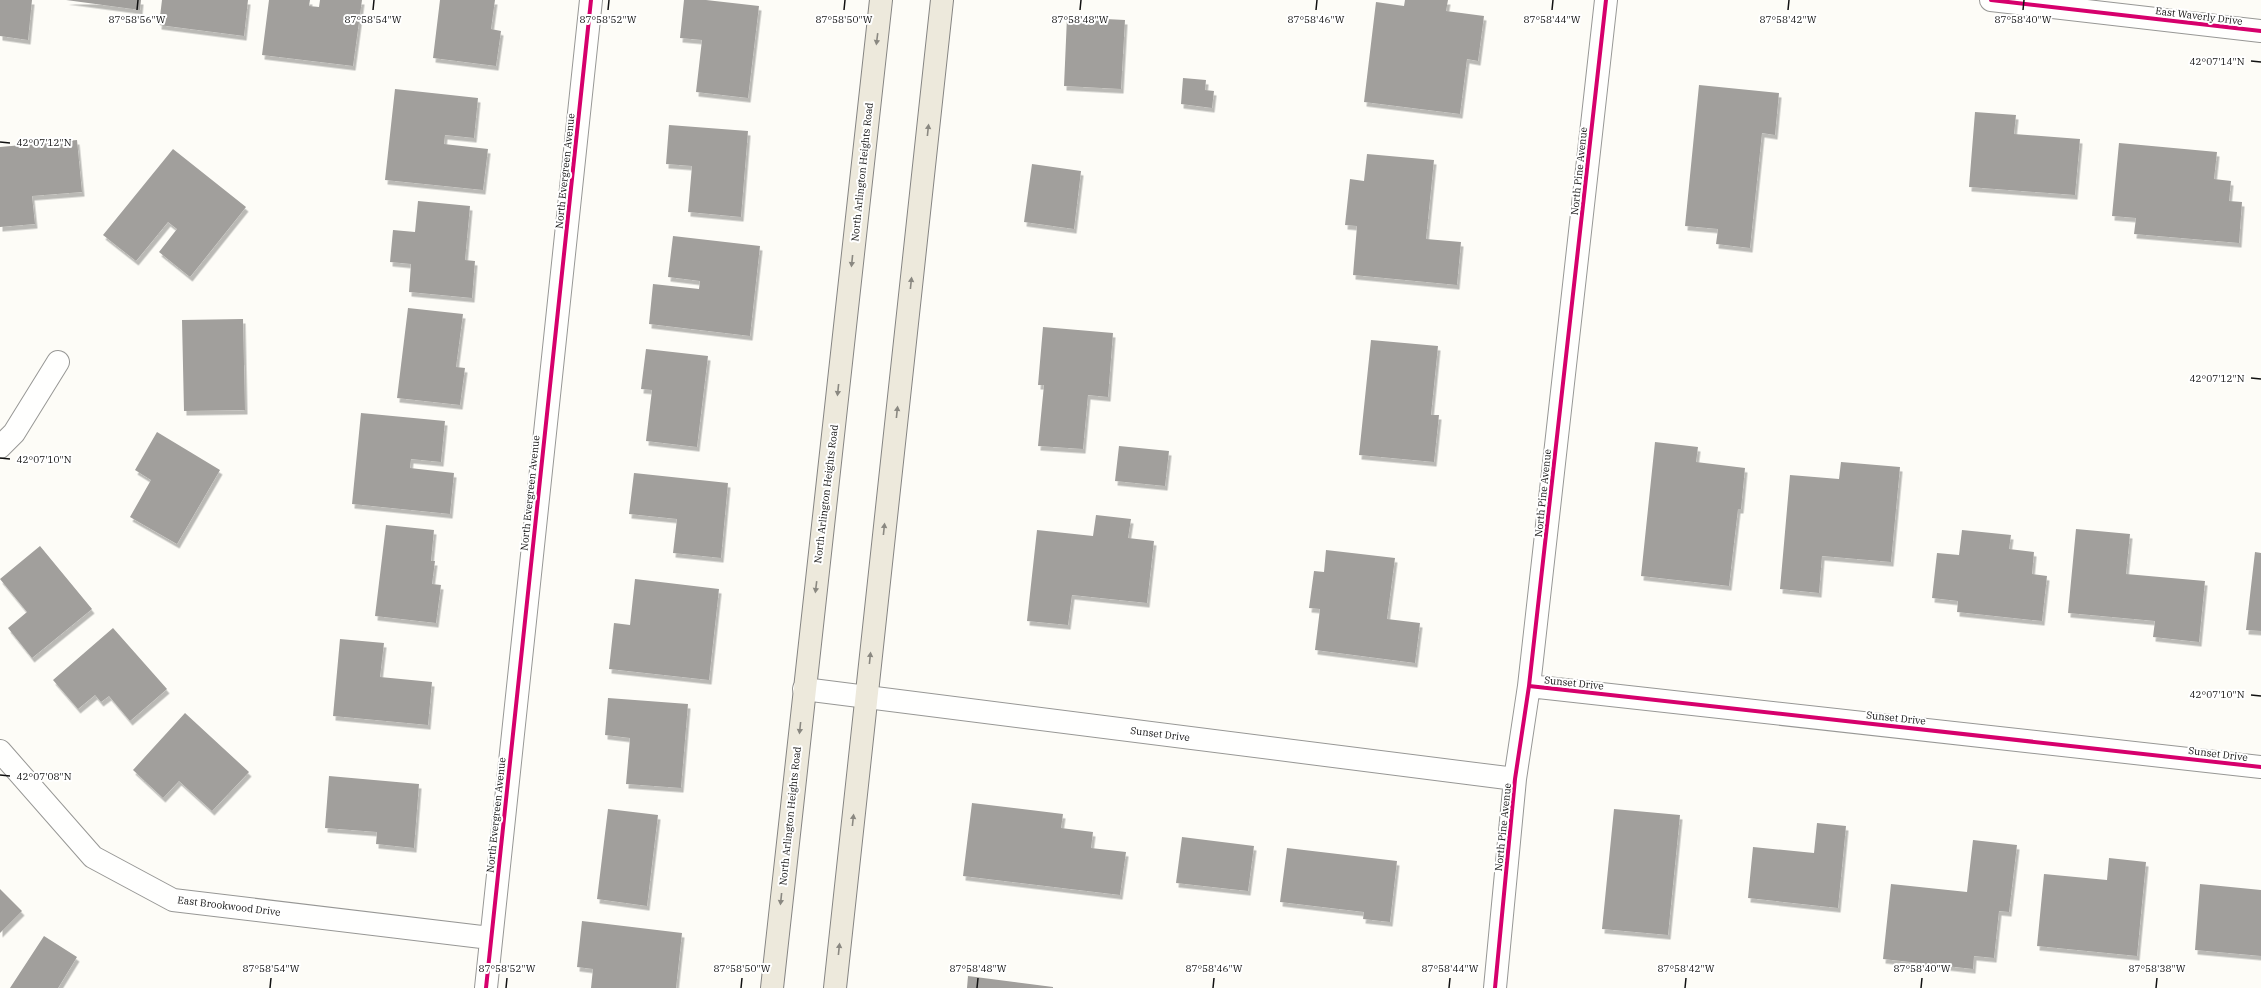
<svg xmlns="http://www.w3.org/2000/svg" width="2261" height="988" font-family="'IBM Plex Serif',serif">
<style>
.building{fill:#a19f9c;filter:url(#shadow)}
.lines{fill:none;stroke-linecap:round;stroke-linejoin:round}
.minor-casing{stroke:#979795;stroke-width:24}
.major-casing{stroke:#858482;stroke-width:24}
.minor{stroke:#fffffe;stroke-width:22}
.major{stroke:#ede9dc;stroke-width:22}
.cycleway-casing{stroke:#fff;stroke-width:6}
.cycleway{stroke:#d6006c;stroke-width:4}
.oneway{fill:#8a8881}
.ticks{fill:none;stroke:#111;stroke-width:1.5}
.labels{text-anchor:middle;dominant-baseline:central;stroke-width:4;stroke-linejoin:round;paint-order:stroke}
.street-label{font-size:10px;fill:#111;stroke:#fff}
.ticks-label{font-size:10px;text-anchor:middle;fill:#111;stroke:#fff;stroke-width:4;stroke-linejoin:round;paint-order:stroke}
</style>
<defs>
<filter id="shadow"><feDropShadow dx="2.5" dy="4.5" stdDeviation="0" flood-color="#0004"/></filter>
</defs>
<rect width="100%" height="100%" fill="#fdfcf7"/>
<path class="building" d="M0 0H32L28 40 0 36Z
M66 0H141L140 10Z
M162 0H248L244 36 159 25Z
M269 0H310L309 6 319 7 320 0H362L353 66 262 55Z
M440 0H495L491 29 501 31 496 66 433 58Z
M684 0H706L759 6 748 98 696 92 702 40 680 38Z
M1405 0H1448L1446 11 1484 16 1478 61 1467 59 1460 114 1364 102 1376 2 1404 6Z
M1067 17 1125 20 1121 89 1064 86Z
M1183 78 1206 80 1205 90 1214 91 1212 108 1181 104Z
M1699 85 1779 93 1775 135 1762 133 1750 248 1716 244 1718 229 1685 226Z
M395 89 478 98 474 138 445 135 444 144 488 149 483 190 385 180Z
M1975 112 2016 115 2014 134 2080 139 2075 195 1969 187Z
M669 125 748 131 741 217 688 212 692 166 666 164Z
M77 140 82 192 32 196 35 224 0 227V147Z
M2119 143 2217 152 2214 179 2231 181 2229 201 2242 202 2239 243 2134 234 2136 218 2112 216Z
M173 149 246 207 190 277 159 252 177 229 168 222 136 261 103 235Z
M1367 154 1434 160 1426 239 1461 242 1457 285 1353 275 1357 226 1345 225 1350 179 1364 181Z
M1032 164 1081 171 1074 229 1024 222Z
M418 201 470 206 465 260 475 261 472 298 409 292 411 264 390 262 393 230 415 232Z
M673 236 760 246 750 336 649 324 653 284 699 289 700 281 668 277Z
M408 308 463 314 456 367 465 368 460 405 397 398Z
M243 319 245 410 184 411 182 320Z
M1043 327 1113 333 1108 397 1088 395 1083 449 1038 446 1044 385H1038Z
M1371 340 1438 346 1431 415H1439L1434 462 1359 455Z
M646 349 708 356 697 447 646 441 652 390 641 389Z
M361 413 445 421 441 462 411 459 410 468 454 473 450 514 352 504Z
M157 432 220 470 177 544 130 517 151 480 135 470Z
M1655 442 1698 447 1696 462 1745 468 1741 509H1738L1729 586 1641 576Z
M1119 446 1169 451 1165 486 1115 481Z
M1841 462 1900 467 1891 562 1822 556 1819 593 1780 589 1790 475 1839 479Z
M634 473 728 483 721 558 673 553 677 519 629 514Z
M1096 515 1131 519 1128 538 1154 541 1147 603 1072 595 1068 625 1027 621 1037 530 1093 536Z
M386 525 434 530 431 561H435L432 584 441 585 436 623 375 616Z
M2076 529 2130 534 2126 574 2205 581 2199 642 2153 637 2155 621 2068 613Z
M1962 530 2011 535 2009 549 2034 552 2032 574 2047 576 2042 621 1957 612 1958 601 1932 598 1937 553 1959 555Z
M40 546 92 609 32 658 8 628 27 612 0 579Z
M1326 550 1395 558 1387 619 1420 623 1415 663 1315 650 1320 609 1309 608 1314 571 1324 572Z
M2255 552 2261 553V631L2246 630Z
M635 579 719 589 709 680 609 669 614 623 630 625Z
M113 628 167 689 130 721 109 696 101 702 95 695 78 709 53 680Z
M340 639 384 643 380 677 432 682 428 725 333 716Z
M608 698 688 704 681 788 626 784 630 738 605 735Z
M185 713 249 772 212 811 179 781 163 798 133 770Z
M329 776 419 784 414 848 376 844 377 832 325 828Z
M972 803 1063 814 1061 828 1093 832 1091 848 1126 852 1120 895 963 876Z
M608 809 658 815 647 906 597 899Z
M1614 809 1680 815 1668 935 1602 929Z
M1817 823 1846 826 1838 908 1748 898 1753 847 1814 853Z
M1182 837 1254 846 1248 891 1176 883Z
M1973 840 2017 845 2009 912 1999 911 1994 958 1974 956 1973 969 1883 959 1891 884 1967 892Z
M1287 848 1397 861 1390 922 1363 919 1364 912 1280 902Z
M2109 858 2146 862 2137 956 2037 946 2044 874 2107 880Z
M2200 884 2261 890V956L2195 950Z
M0 889 22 911 0 933Z
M582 921 682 933 676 988H591L593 969 577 967Z
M44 936 77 957 58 988H10Z
M968 976 1053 987V988H967Z"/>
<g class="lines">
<g class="minor-casing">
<path id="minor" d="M1991 0 2261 31
M0 447 14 433 58 362
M1529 686 2261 767
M804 689 1515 779
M0 751 93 857 173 900 490 938
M486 988 591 0
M1495 988 1515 779 1529 686 1606 0"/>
</g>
<g class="major-casing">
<path id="major" d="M772 988 881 0
M835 988 942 0"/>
</g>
<use href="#minor" class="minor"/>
<use href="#major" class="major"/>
<g class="cycleway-casing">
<path id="cycleway" d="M1991 0 2261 31
M1529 686 2261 767
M486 988 591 0
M1495 988 1515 779 1529 686 1606 0"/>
</g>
<use href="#cycleway" class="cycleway"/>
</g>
<defs><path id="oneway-solid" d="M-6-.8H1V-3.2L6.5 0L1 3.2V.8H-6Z"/></defs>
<g class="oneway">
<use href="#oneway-solid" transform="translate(877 39) rotate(97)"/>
<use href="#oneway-solid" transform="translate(928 130) rotate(-84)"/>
<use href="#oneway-solid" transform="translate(852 261) rotate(96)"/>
<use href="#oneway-solid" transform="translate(911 283) rotate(-84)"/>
<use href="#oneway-solid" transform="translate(838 390) rotate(96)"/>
<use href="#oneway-solid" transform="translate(897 412) rotate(-84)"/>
<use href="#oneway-solid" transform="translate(884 529) rotate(-84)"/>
<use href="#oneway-solid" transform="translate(816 587) rotate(97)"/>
<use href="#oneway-solid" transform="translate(870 658) rotate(-84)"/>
<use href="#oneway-solid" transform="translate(800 728) rotate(96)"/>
<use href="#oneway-solid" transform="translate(853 820) rotate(-84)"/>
<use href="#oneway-solid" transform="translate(781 899) rotate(96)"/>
<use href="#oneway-solid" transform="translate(839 949) rotate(-84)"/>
</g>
<path class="ticks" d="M137 10 138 0M373 10 374 0M608 10 609 0M844 10 845 0M1080 10 1081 0M1316 10 1317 0M1552 10 1553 0M1788 10 1789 0M2023 10 2024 0M2251 61 2261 62M0 142 10 143M2251 378 2261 379M0 458 10 459M2251 695 2261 696M0 775 10 776M270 988 271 978M506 988 507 978M741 988 742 978M977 988 978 978M1213 988 1214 978M1449 988 1450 978M1685 988 1686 978M1921 988 1922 978M2156 988 2157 978"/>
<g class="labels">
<g class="street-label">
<text transform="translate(2199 16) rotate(7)">East Waverly Drive</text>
<text transform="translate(565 171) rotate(-84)">North Evergreen Avenue</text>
<text transform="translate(1579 171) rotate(-84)">North Pine Avenue</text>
<text transform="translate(862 172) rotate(-84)">North Arlington Heights Road</text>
<text transform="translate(530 493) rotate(-84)">North Evergreen Avenue</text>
<text transform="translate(1543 493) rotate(-84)">North Pine Avenue</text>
<text transform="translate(826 494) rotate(-83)">North Arlington Heights Road</text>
<text transform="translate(1574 683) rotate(6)">Sunset Drive</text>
<text transform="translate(1896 718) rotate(6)">Sunset Drive</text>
<text transform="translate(1160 734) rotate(7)">Sunset Drive</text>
<text transform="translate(2218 754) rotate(7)">Sunset Drive</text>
<text transform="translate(496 815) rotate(-84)">North Evergreen Avenue</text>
<text transform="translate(790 816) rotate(-84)">North Arlington Heights Road</text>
<text transform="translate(1503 827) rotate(-84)">North Pine Avenue</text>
<text transform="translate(229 906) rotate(7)">East Brookwood Drive</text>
</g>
</g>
<g class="ticks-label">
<text x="137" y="23">87°58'56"W</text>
<text x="373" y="23">87°58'54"W</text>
<text x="608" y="23">87°58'52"W</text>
<text x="844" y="23">87°58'50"W</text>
<text x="1080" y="23">87°58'48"W</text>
<text x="1316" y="23">87°58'46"W</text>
<text x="1552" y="23">87°58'44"W</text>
<text x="1788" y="23">87°58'42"W</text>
<text x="2023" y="23">87°58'40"W</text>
<text x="2217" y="65">42°07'14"N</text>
<text x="44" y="146">42°07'12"N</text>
<text x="2217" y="382">42°07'12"N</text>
<text x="44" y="463">42°07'10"N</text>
<text x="2217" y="698">42°07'10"N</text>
<text x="44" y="780">42°07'08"N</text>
<text x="271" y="972">87°58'54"W</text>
<text x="507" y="972">87°58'52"W</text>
<text x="742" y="972">87°58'50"W</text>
<text x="978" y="972">87°58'48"W</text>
<text x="1214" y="972">87°58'46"W</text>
<text x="1450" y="972">87°58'44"W</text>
<text x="1686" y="972">87°58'42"W</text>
<text x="1922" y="972">87°58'40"W</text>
<text x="2157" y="972">87°58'38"W</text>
</g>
</svg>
